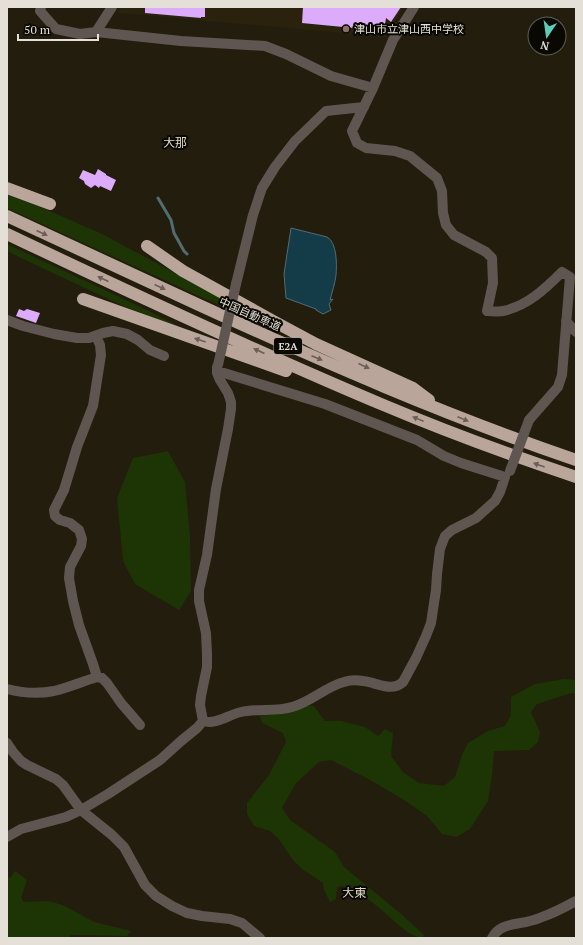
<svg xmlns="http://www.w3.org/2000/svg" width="583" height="945" font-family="'PT Serif','Noto Sans JP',serif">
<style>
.built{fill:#2a220c}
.green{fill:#1d3504}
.water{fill:#143b48;stroke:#526c73}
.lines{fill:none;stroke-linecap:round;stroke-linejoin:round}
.stream{stroke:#526c73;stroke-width:3}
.building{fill:#dcabfc}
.minor{stroke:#5f5652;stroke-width:10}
.highway{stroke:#baa59b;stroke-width:12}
.minor-bridge{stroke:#5f5652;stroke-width:10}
.oneway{fill:#6b5e57}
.education-dot{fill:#8d6e63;stroke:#0a0803;stroke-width:1.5}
.labels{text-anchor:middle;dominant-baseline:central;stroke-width:4;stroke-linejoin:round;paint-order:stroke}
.shield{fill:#0a0803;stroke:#a39f97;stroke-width:1}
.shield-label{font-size:10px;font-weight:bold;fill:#e4e0d7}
.poi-label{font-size:11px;fill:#e4e0d7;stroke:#0a0803;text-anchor:start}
.street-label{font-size:11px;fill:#e4e0d7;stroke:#0a0803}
.neighbourhood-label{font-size:12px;fill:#e3dbc7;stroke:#0a0803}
</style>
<rect width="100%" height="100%" fill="#231d0e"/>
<path class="built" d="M120 7H404L386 37 120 13 118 11Z"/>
<path class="green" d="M7 193 45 209 102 234 309 345 199 296 7 208Z
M7 244 149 311 178 326 163 322 119 304 19 257 7 251Z
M168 451 185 482 190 536 191 591 179 610 135 584 123 561 117 498 133 458Z
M564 679 576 680V694L571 693 537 704 531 712 540 732 538 742 529 750 494 751 492 775 488 801 470 829 457 837 442 834 427 816 404 800 372 781 331 760 319 762 296 783 282 808 290 820 335 852 344 867 400 913 424 935 423 938C408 938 386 912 373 903 363 896 353 891 343 886L337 887 336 899 330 902 324 890 323 883 302 869 293 860 278 838 270 831 254 826 247 814V803L269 775 286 742 283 733 262 723 260 716 284 713 303 705 314 706 325 721H341L365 727 378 736 385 729 393 733 391 756 403 772 419 783 444 786 455 777 462 755 468 743 488 731 505 726 511 715V697L535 684Z
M15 871 27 880 21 898 24 902 48 901 63 905 94 922 131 931 127 936 71 935 68 938H7V877L10 878Z"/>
<path class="water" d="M291 228 327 237C337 242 337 265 336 275 335 284 332 292 330 300L333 299 329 304 331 310 323 314 316 310V309L286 298 284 274Z"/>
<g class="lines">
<path class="stream" d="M158 198 171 220 174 233 184 251 187 254"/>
</g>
<path class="building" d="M145 7H205V17H201V18L145 13Z
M303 7H401L391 22 386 18 384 31 302 23Z
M98 169 106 174V175L116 180 111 191 100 186 99 188 95 185 91 188 85 184 84 181 79 178 83 170 95 175Z
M19 309 24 311 27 309 40 313 36 323 16 316Z"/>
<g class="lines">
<path class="minor" d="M41 7 40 11 56 29 80 34 96 32 112 7
M414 7 393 40 373 88 352 131 357 143 366 148 395 151 410 156 437 178 442 191 443 213 446 225 454 235 486 252 492 258 493 283 487 311C492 311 498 312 503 311 527 306 545 289 562 272L570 277 562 375 558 387 529 420
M96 32 181 41 265 46 286 54 331 76 373 88
M236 284 253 215 262 188 275 167 295 141 326 111 364 107
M7 320 23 326 54 334 77 338H89L103 333 113 331 127 334 138 340 150 350 164 356
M566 321 576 332
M96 336 100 345 101 355 93 406 77 447 71 467 64 490 54 510 55 516 60 520 70 523 79 530 82 539 81 546 70 567 69 578 73 601 79 625 93 664 97 677
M7 689C22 693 39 694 54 691 67 688 84 681 97 677L102 678 107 683 121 703 140 725
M203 721C216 725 228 715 241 712 258 708 276 712 292 707 311 702 325 687 344 682 350 680 357 680 363 681 376 682 391 693 403 682L416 658 426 636 431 623 436 590 437 574 440 549 445 536 452 530 476 518 495 501 500 492 505 477 461 463 444 456 417 440 325 404 224 373H217
M203 721 200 705 201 696 207 667V654L206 633 199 601V590L207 555 216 489 228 429 231 409V402L228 393 220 380 217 373V367
M7 743 13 752 21 761 27 765 56 779 63 785 81 810 112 835 124 847 145 885 156 896 172 906 187 913 202 916 230 919 242 923 260 938
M7 837 21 829 66 817 81 810 108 794 160 760 181 741 197 728 203 721
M492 938C500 923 516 925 530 921 534 920 538 919 542 917 554 913 565 907 576 901"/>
<path class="highway" d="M7 188 50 204
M7 216C71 246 135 276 199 305 323 362 447 416 576 460
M7 234C131 293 255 351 381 404 445 431 510 455 576 477
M147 246 183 271 275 322 316 344 413 388 429 400
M83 299 286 371"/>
<path class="minor-bridge" d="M218 365 236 284
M510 471 529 420"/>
</g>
<defs><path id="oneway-solid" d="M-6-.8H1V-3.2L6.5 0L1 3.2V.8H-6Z"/></defs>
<g class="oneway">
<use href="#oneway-solid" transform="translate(42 233) rotate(25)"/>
<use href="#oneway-solid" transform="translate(103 279) rotate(-155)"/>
<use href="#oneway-solid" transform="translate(160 287) rotate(25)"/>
<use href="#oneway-solid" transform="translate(200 340) rotate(-161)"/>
<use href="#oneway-solid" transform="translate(259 351) rotate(-156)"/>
<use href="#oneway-solid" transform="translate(317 358) rotate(23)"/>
<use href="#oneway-solid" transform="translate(364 366) rotate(24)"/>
<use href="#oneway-solid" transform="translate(418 419) rotate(-158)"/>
<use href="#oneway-solid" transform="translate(463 419) rotate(22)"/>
<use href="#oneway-solid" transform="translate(539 465) rotate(-160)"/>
</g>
<circle class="education-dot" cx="346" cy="29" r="4"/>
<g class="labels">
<rect class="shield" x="274" y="338" width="28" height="16" rx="3"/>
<g class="shield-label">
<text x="288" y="346">E2A</text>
</g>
<g class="poi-label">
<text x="354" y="29">津山市立津山西中学校</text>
</g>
<g class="street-label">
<text transform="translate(250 314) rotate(24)">中国自動車道</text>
</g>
<g class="neighbourhood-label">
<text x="175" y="142">大那</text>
<text x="354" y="892">大東</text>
</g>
</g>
<rect width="583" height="945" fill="none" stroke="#e4e0d7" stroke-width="16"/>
<g transform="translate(547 36) rotate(193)"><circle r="19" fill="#0a0803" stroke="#615e58"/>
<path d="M0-3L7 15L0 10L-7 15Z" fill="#5bcebb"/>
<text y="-6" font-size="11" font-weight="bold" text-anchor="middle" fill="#e4e0d7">N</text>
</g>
<path d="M18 34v6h80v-6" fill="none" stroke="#e4e0d7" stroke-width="2"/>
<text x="24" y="34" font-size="12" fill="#e4e0d7" stroke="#0a0803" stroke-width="3" paint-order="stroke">50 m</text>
</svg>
